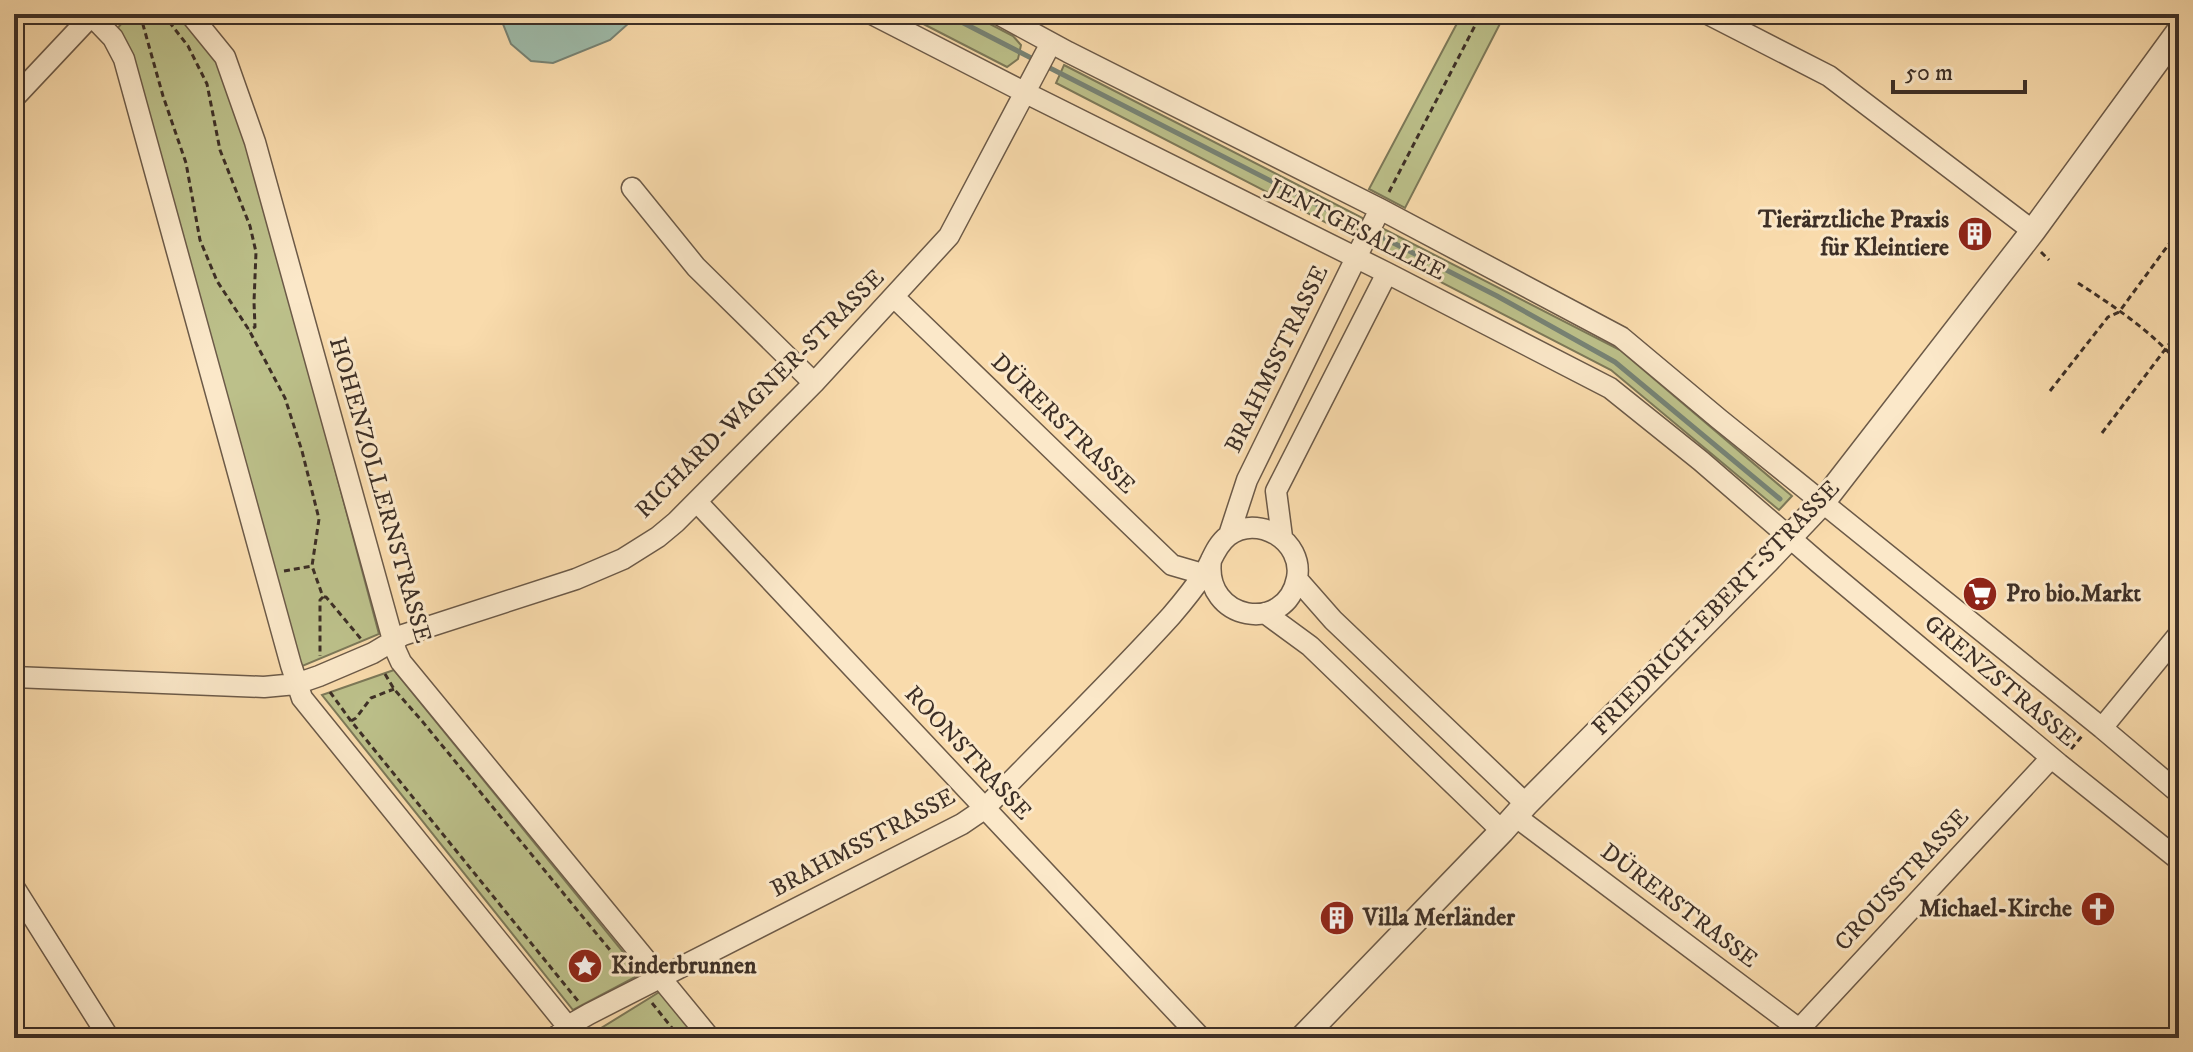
<svg xmlns="http://www.w3.org/2000/svg" width="2193" height="1052" font-family="'IM FELL DW Pica',serif">
<style>
.green{fill:#bcc08a;stroke:#7c7858;stroke-width:2}
.water{fill:#9ebbaa;stroke:#778375;stroke-width:2}
.lines{fill:none;stroke-linecap:round;stroke-linejoin:round}
.stream{stroke:#778375;stroke-width:5}
.minor-casing{stroke:#6c5a48;stroke-width:23}
.tertiary-casing{stroke:#6c5a48;stroke-width:27}
.path{stroke:#3d2f26;stroke-width:3;stroke-dasharray:6 4;stroke-linecap:butt}
.minor{stroke:#fbe8c9;stroke-width:20}
.tertiary{stroke:#fbe8c9;stroke-width:24}
.labels{text-anchor:middle;dominant-baseline:central;stroke-width:6;stroke-linejoin:round;paint-order:stroke}
.poi-label{font-size:24px;font-weight:bold;fill:#3d2f26;stroke:#fbe8c9;text-anchor:start}
.street-label{font-size:24px;fill:#3d2f26;stroke:#fbe8c9}
</style>
<rect width="100%" height="100%" fill="#f9dbac"/>
<filter id="stains"><feTurbulence type="fractalNoise" baseFrequency=".0025" numOctaves="4"/><feColorMatrix values="0 0 0 0 .2 0 0 0 0 .09 0 0 0 0 .02 0 0 0 .5 -.17"/></filter>
<radialGradient id="worn" r=".72"><stop offset=".6" stop-color="#630" stop-opacity="0"/><stop offset="1" stop-color="#630" stop-opacity=".3"/></radialGradient>
<path class="green" d="M130 14H177L219 62 251 154 379 634 300 667 115 31Z
M904 14H971L1013 36 1021 45 1018 59 1007 67Z
M1462 14H1505L1405 208 1369 189Z
M1064 65 1620 350 1792 496 1779 510 1611 370 1056 83Z
M394 670 641 974 573 1010 322 695Z
M661 991 700 1038H585Z"/>
<path class="water" d="M509 14H639L610 40 553 63 531 61 511 44 503 24Z"/>
<g class="lines">
<path class="stream" d="M946 14 1037 61
M1046 66 1365 229
M1374 233 1497 296 1615 362 1780 499"/>
<g class="minor-casing">
<path id="minor" d="M90 14 113 38 124 59 291 665 302 698 577 1038
M190 14 225 57 255 142 396 651 401 662 710 1038
M872 14 1026 93 1387 273 1610 388 1701 461 1819 563 2059 764 2179 860
M998 14 1068 52 1380 209 1621 337 1719 419 2102 728 2179 793
M1708 14 1829 76 2033 231
M14 98 93 14
M632 188 696 267 814 383
M894 297 1172 565 1203 574
M697 502 1201 1038
M1229 535 1247 480 1380 209
M1282 537 1276 491 1387 273
M1297 579 1333 620 1526 804
M1265 613 1310 646 1502 831
M14 677 264 687 296 684 319 676 373 653 403 635 576 579 623 559 658 537 676 522 814 383 949 236 1051 43
M2102 728 2179 634
M1515 816 1811 1038
M14 887 109 1038
M555 1038 568 1026 589 1014 962 824 984 809C1047 744 1111 682 1171 616 1183 602 1195 587 1205 572 1212 560 1216 545 1228 536 1257 513 1304 541 1297 578 1286 635 1203 621 1211 560
M1791 1038 2051 758"/>
</g>
<g class="tertiary-casing">
<path id="tertiary" d="M1302 1038 1502 831 1526 804 1768 560 1823 502 2033 231 2179 31"/>
</g>
<path class="path" d="M140 14 163 96 186 163 200 240 217 281 249 330 285 398 302 451 319 519 312 566 323 597 320 600V656
M163 14 188 46 207 84 220 150 250 226 256 252 254 302 255 327 249 330
M1389 192 1481 14
M2041 252 2049 260
M2078 283C2112 305 2153 332 2179 364
M2050 391 2108 317 2119 312 2169 244
M2102 433 2179 331
M284 571 312 566
M324 597H326L361 639
M385 674 394 689 422 721 628 972
M330 692 351 721 578 1001
M351 721 356 718 371 698 394 689
M2071 749 2082 736
M652 1003 680 1038
M601 1029 609 1038"/>
<use href="#minor" class="minor"/>
<use href="#tertiary" class="tertiary"/>
</g>
<defs>
<g id="building-disc" transform="scale(1.8)"><circle r="9.5" fill="#8f2418" stroke="#fbe8c9"/><path d="M-4-6H4V6H1V3H-1V6H-4ZM-2.5-4.3h1.7v1.8h-1.7ZM.8-4.3h1.7v1.8H.8ZM-2.5-1h1.7V.8h-1.7ZM.8-1h1.7V.8H.8Z" fill="#fff"/></g>
<g id="supermarket-disc" transform="scale(1.8)"><circle r="9.5" fill="#8f2418" stroke="#fbe8c9"/><path d="M-6-5.5h2.5l.6 2H6L4.5 2H-2.5L-4.4-4H-6ZM-1.5 3.2a1.3 1.3 0 1 0 .1 0ZM3 3.2a1.3 1.3 0 1 0 .1 0Z" fill="#fff"/></g>
<g id="church-disc" transform="scale(1.8)"><circle r="9.5" fill="#8f2418" stroke="#fbe8c9"/><path d="M-1.2-6h2.4v3.5h3.3v2.4h-3.3V6h-2.4V-.1h-3.3v-2.4h3.3Z" fill="#fff"/></g>
<g id="sight-disc" transform="scale(1.8)"><circle r="9.5" fill="#8f2418" stroke="#fbe8c9"/><path d="M0-6L1.8-2.2L6-1.7L2.9 1.2L3.7 5.4L0 3.3L-3.7 5.4L-2.9 1.2L-6-1.7L-1.8-2.2Z" fill="#fff"/></g>
</defs>
<g fill-rule="evenodd">
<use href="#building-disc" x="1975" y="234"/>
<use href="#supermarket-disc" x="1980" y="594"/>
<use href="#church-disc" x="2098" y="909"/>
<use href="#building-disc" x="1337" y="918"/>
<use href="#sight-disc" x="585" y="966"/>
</g>
<g class="labels">
<g class="poi-label">
<text x="1949" y="220" text-anchor="end">Tierärztliche Praxis<tspan x="1949" dy="28">für Kleintiere</tspan></text>
<text x="2006" y="594">Pro bio.Markt</text>
<text x="2072" y="909" text-anchor="end">Michael-Kirche</text>
<text x="1363" y="918">Villa Merländer</text>
<text x="611" y="966">Kinderbrunnen</text>
</g>
<g class="street-label">
<text transform="translate(1357 230) rotate(27)">JENTGESALLEE</text>
<text transform="translate(1277 359) rotate(-64)">BRAHMSSTRASSE</text>
<text transform="translate(760 394) rotate(-45)">RICHARD-WAGNER-STRASSE</text>
<text transform="translate(1063 424) rotate(44)">DÜRERSTRASSE</text>
<text transform="translate(380 490) rotate(74)">HOHENZOLLERNSTRASSE</text>
<text transform="translate(1716 608) rotate(-46)">FRIEDRICH-EBERT-STRASSE</text>
<text transform="translate(2000 681) rotate(40)">GRENZSTRASSE</text>
<text transform="translate(968 753) rotate(47)">ROONSTRASSE</text>
<text transform="translate(863 843) rotate(-28)">BRAHMSSTRASSE</text>
<text transform="translate(1902 880) rotate(-47)">CROUSSTRASSE</text>
<text transform="translate(1679 906) rotate(37)">DÜRERSTRASSE</text>
</g>
</g>
<rect width="2193" height="1052" fill="none" stroke="#f9dbac" stroke-width="48"/>
<rect x="16" y="16" width="2161" height="1020" fill="none" stroke="#3d2f26" stroke-width="4"/>
<rect x="24" y="24" width="2145" height="1004" fill="none" stroke="#3d2f26" stroke-width="2"/>
<path d="M1893 80v12h132v-12" fill="none" stroke="#3d2f26" stroke-width="4"/>
<text x="1905" y="80" font-size="24" fill="#3d2f26" stroke="#fbe8c9" stroke-width="6" paint-order="stroke">50 m</text>
<rect width="100%" height="100%" filter="url(#stains)"/>
<rect width="100%" height="100%" fill="url(#worn)"/>
</svg>
